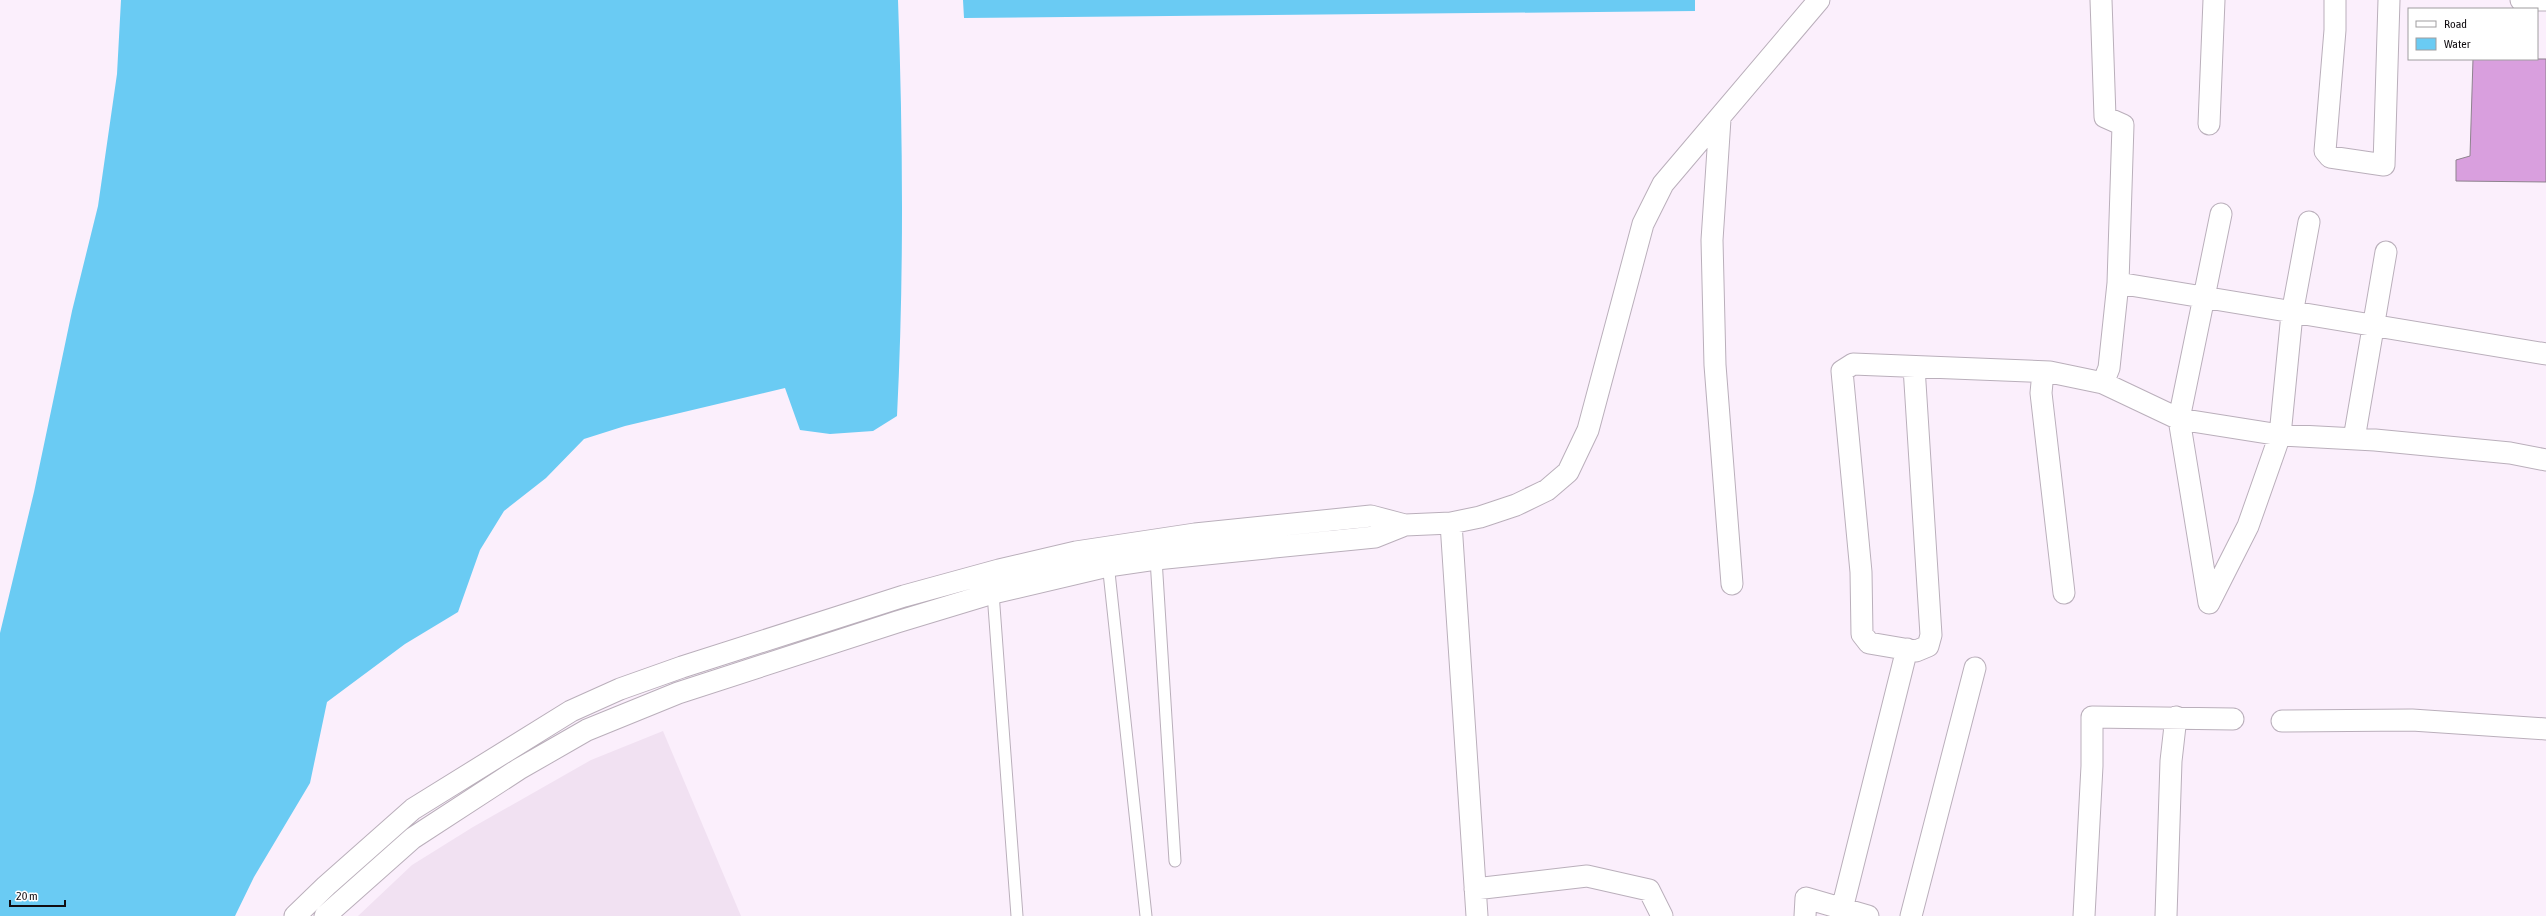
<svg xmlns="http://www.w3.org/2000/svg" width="2546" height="916" font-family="'Asap Condensed',sans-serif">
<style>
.built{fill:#f1e1f2}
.water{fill:#6acbf3}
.building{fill:#d99fde;stroke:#8e838e}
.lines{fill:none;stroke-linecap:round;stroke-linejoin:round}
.service-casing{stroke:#baafbb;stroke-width:13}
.minor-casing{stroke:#baafbb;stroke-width:23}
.service{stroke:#fff;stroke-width:11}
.minor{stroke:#fff;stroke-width:21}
</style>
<rect width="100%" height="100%" fill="#fbeffc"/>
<path class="built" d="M663 731 741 916H358L412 865 473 827 591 760Z"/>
<path class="water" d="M121 0H898C903 138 904 278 897 416L873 431 830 434 800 430 785 388 625 426 584 439 546 478 504 511 480 550 458 612 405 644 327 702 310 783 254 877 235 916H0V633L34 492 72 311 98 206 117 74Z
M963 0H1695V11L964 18Z"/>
<path class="building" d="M2473 59H2546V182L2456 181V160L2470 156Z"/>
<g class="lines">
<g class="service-casing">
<path id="service" d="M1156 559 1175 861
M1108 563 1146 916
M993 593 1017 916"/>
</g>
<g class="minor-casing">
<path id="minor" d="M2101 0 2105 117 2123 125 2118 283 2546 354
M2335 0V30L2325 151 2330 157 2384 165 2389 0
M2521 0H2546
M1720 119 1712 240 1715 365 1732 584
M2209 124 2214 0
M2221 214 2179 419 2209 603 2248 526 2280 435 2292 314 2309 222
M1914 367 1931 635 1928 646 1916 651 1869 643 1862 634 1861 572 1842 371 1853 364 2050 372 2103 383 2109 368 2118 283
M2043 372 2041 393 2064 593
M2103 383 2179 419 2280 435 2375 440 2510 453 2546 460
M2354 439 2386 252
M1451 523 1477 916
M2282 721 2412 720 2546 729
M1475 889 1587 876 1649 890 1662 916
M1842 909 1907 649
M295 916 326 886 413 809 571 711 620 689 682 667 904 596 999 570 1076 552 1195 534 1371 516 1405 525
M325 916 413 838 519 769 587 730 678 693 897 622 993 593 1108 566 1156 559 1375 537 1405 525 1451 523 1480 517 1516 505 1547 490 1568 472 1588 430 1643 224 1663 184 1819 0
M1805 916 1806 898 1868 916
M1911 916 1975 668
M2084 916 2092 766V717L2233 719
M2166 916 2171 761 2176 717"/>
</g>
<use href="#service" class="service"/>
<use href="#minor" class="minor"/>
</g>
<rect x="2408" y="8" width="130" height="52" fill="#ffffff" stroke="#a09ea0"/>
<rect x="2416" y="21" width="20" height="6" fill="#ffffff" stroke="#a09ea0"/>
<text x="2444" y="28" font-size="12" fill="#110d11">Road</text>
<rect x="2416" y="38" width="20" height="12" fill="#6acbf3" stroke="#a09ea0"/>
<text x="2444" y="48" font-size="12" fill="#110d11">Water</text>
<path d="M10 900v6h55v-6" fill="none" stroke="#110d11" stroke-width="2"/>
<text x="16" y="900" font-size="12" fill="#110d11" stroke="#ffffff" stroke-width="3" paint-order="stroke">20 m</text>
</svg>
